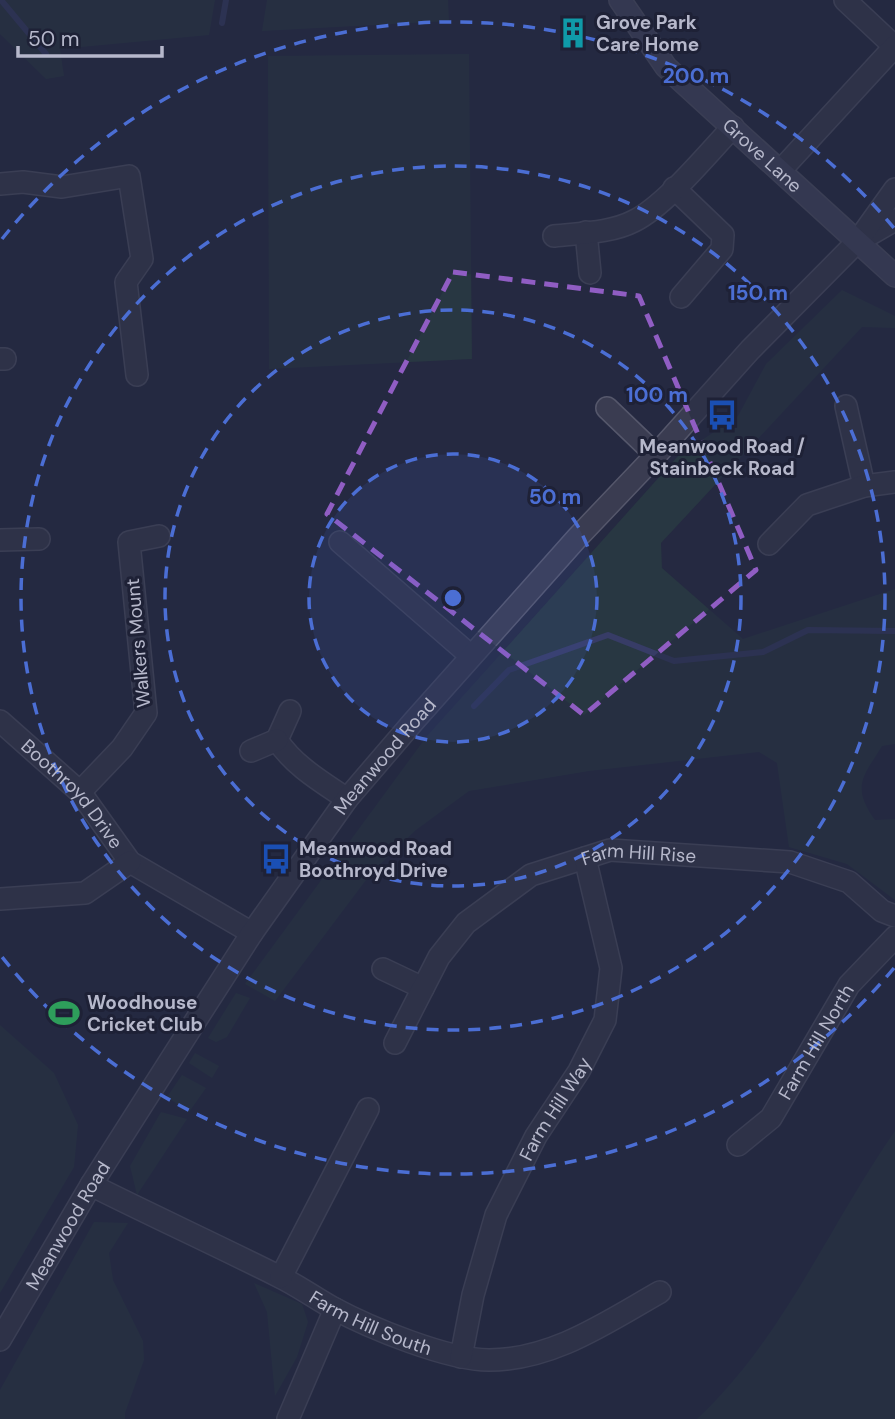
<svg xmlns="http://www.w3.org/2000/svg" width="895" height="1419" font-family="'DM Sans',sans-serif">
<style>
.green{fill:#283742}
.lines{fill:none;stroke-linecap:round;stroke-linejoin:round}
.stream{stroke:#373c66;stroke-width:6}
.minor-casing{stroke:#55576b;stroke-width:24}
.tertiary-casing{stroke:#55576b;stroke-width:24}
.secondary-casing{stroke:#55576b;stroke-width:24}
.minor{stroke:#3a3c51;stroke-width:21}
.tertiary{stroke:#3a3c51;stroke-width:21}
.secondary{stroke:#484a64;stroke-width:21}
.marked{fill:none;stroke:#905dc3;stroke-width:5;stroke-dasharray:14 9;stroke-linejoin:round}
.ring{fill:none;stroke:#4b6ed4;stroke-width:3.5;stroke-dasharray:12 9}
.labels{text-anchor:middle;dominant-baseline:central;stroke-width:6;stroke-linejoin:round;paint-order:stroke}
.poi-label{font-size:19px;font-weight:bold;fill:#b6b8cb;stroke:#1e2136;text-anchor:start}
.street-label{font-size:19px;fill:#b6b8cb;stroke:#1e2136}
.centre{fill:#4b6ed4;stroke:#1e2136;stroke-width:3.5}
.ring-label{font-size:21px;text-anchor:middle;font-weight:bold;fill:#4b6ed4;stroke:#1e2136;stroke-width:6;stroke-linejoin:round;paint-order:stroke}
</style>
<rect width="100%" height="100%" fill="#252941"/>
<path class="green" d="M0 0H215L209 35 60 49 64 76 46 79 0 34Z
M267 0H448L449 21 262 31Z
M469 54 472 359 269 369 268 56Z
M842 290 895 316V328L862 327 661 543 662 568 743 639 895 589V744L882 746C863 777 851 786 875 820L895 819V900L847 864 789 847 777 763 759 752 589 771 469 791 416 830 372 872 275 1001 245 984 427 736 678 456 738 416 766 364Z
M236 993 250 998 227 1037 216 1042 208 1038Z
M0 1025 54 1073 78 1125 74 1167 0 1293Z
M195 1053 219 1066 212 1078 189 1063Z
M182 1075 206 1088 189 1112 167 1097Z
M161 1112 187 1119 137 1195 130 1166Z
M895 1131V1419H697C783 1339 828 1227 895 1131Z
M94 1222 128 1223 109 1253 113 1280 143 1341 144 1360 125 1413V1419H0V1390Z
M254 1283 302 1304 308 1322 297 1357 275 1396 267 1312Z"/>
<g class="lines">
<path class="stream" d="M1 0 46 54
M222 23 226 0
M474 706 509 670 608 635 674 661 763 652 808 630 895 631"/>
<g class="minor-casing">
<g id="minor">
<path d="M845 0 895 47"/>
<path d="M781 170 895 46"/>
<path d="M0 184 23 182 62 187 129 176 142 259 126 282 137 375"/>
<path d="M674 188 723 235 722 249 681 297"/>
<path d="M586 232 590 273"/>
<path d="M554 236C580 233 611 233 634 221 666 205 708 153 733 127"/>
<path d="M0 359H5"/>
<path d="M846 406 864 486"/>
<path d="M607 408 656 455"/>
<path d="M0 540 39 539"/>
<path d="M340 542 471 656"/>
<path d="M769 544 807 505 864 486 895 482"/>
<path d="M290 711 277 740C294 766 322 782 347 799"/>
<path id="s1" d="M0 721 80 792 130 862 252 933"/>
<path d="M251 751 277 740"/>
<path d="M80 792 122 748 146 713 129 542 159 536"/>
<path d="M0 899 85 893 130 862"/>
<path d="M383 969 423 988"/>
<path id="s2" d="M395 1043 439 957 466 923 531 875 610 850 790 862 849 882 882 911 895 916"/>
<path id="s3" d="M738 1145 771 1118 849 985 895 937"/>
<path id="s4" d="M91 1185C153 1216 216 1245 278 1276 297 1285 315 1298 333 1308 370 1328 448 1360 489 1360 553 1360 607 1322 660 1292"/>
<path d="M281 1277 368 1109"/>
<path id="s5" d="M461 1357 473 1295 496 1215 536 1136 579 1071 605 1020 611 968 585 858"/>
<path d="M288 1419 335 1309"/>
</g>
</g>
<g class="tertiary-casing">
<g id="tertiary">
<path d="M862 239 895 220"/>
<path id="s6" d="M0 1340 91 1185 189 1031 252 933 347 799 413 722 577 538 656 455 750 350 857 242 895 189"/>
</g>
</g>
<g class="secondary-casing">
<g id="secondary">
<path id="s7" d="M620 0 666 67 895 276"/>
</g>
</g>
<use href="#minor" class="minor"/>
<use href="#tertiary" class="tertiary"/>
<use href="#secondary" class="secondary"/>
</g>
<path d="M0 0H895V1419H0ZM453 272 639 296 756 570 584 715 327 514Z" fill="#252941" fill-opacity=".55" fill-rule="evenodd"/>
<path class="marked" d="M453 272 639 296 756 570 584 715 327 514Z"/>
<circle cx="453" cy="598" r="144" fill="#4b6ed4" fill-opacity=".12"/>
<g class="ring">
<circle cx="453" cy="598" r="144"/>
<circle cx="453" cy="598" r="288"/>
<circle cx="453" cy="598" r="432"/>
<path d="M894 968A576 576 0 0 1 2 957M2 239A576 576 0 0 1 894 228"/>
</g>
<defs>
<g id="building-bare" transform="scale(2.415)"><path d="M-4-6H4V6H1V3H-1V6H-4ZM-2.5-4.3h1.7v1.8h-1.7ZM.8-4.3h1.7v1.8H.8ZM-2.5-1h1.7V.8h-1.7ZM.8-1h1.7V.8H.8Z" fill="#0f9aa8" stroke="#1e2136" stroke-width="2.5" paint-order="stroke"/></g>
<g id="bus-bare" transform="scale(2.415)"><path d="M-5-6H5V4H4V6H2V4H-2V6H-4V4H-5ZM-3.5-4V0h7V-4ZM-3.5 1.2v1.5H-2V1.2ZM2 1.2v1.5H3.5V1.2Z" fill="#1a4fb4" stroke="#1e2136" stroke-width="2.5" paint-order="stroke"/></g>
<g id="stadium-bare" transform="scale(2.415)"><path d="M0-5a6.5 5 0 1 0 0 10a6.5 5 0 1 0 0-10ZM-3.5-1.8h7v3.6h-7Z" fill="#2e9e5b" stroke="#1e2136" stroke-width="2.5" paint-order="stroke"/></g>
</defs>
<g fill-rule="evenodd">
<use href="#building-bare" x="573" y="33"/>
<use href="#bus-bare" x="722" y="415"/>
<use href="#bus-bare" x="276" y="859"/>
<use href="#stadium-bare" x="64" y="1013"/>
</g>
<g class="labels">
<g class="poi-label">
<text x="596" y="22">Grove Park<tspan x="596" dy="22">Care Home</tspan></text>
<text x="722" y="446" text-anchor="middle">Meanwood Road /<tspan x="722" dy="22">Stainbeck Road</tspan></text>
<text x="299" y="848">Meanwood Road<tspan x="299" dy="22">Boothroyd Drive</tspan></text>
<text x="87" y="1002">Woodhouse<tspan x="87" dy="22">Cricket Club</tspan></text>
</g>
<g class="street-label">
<text stroke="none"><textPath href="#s7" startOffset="212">Grove Lane</textPath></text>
<text transform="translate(138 643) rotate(-95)">Walkers Mount</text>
<text stroke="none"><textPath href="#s6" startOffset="700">Meanwood Road</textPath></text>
<text stroke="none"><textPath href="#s1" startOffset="103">Boothroyd Drive</textPath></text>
<text stroke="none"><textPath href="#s2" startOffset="332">Farm Hill Rise</textPath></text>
<text stroke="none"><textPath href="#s3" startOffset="131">Farm Hill North</textPath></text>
<text stroke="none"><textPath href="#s5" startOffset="268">Farm Hill Way</textPath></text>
<text stroke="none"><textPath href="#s6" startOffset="133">Meanwood Road</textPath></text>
<text stroke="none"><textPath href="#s4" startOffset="312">Farm Hill South</textPath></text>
</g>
</g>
<circle cx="453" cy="598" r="10" class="centre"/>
<g class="ring-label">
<text x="696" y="83">200 m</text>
<text x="758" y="300">150 m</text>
<text x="657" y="402">100 m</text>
<text x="555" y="504">50 m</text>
</g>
<path d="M18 46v10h144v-10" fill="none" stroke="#b6b8cb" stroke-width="3.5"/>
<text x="28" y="46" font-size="21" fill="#b6b8cb" stroke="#1e2136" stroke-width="5" paint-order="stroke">50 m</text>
</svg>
